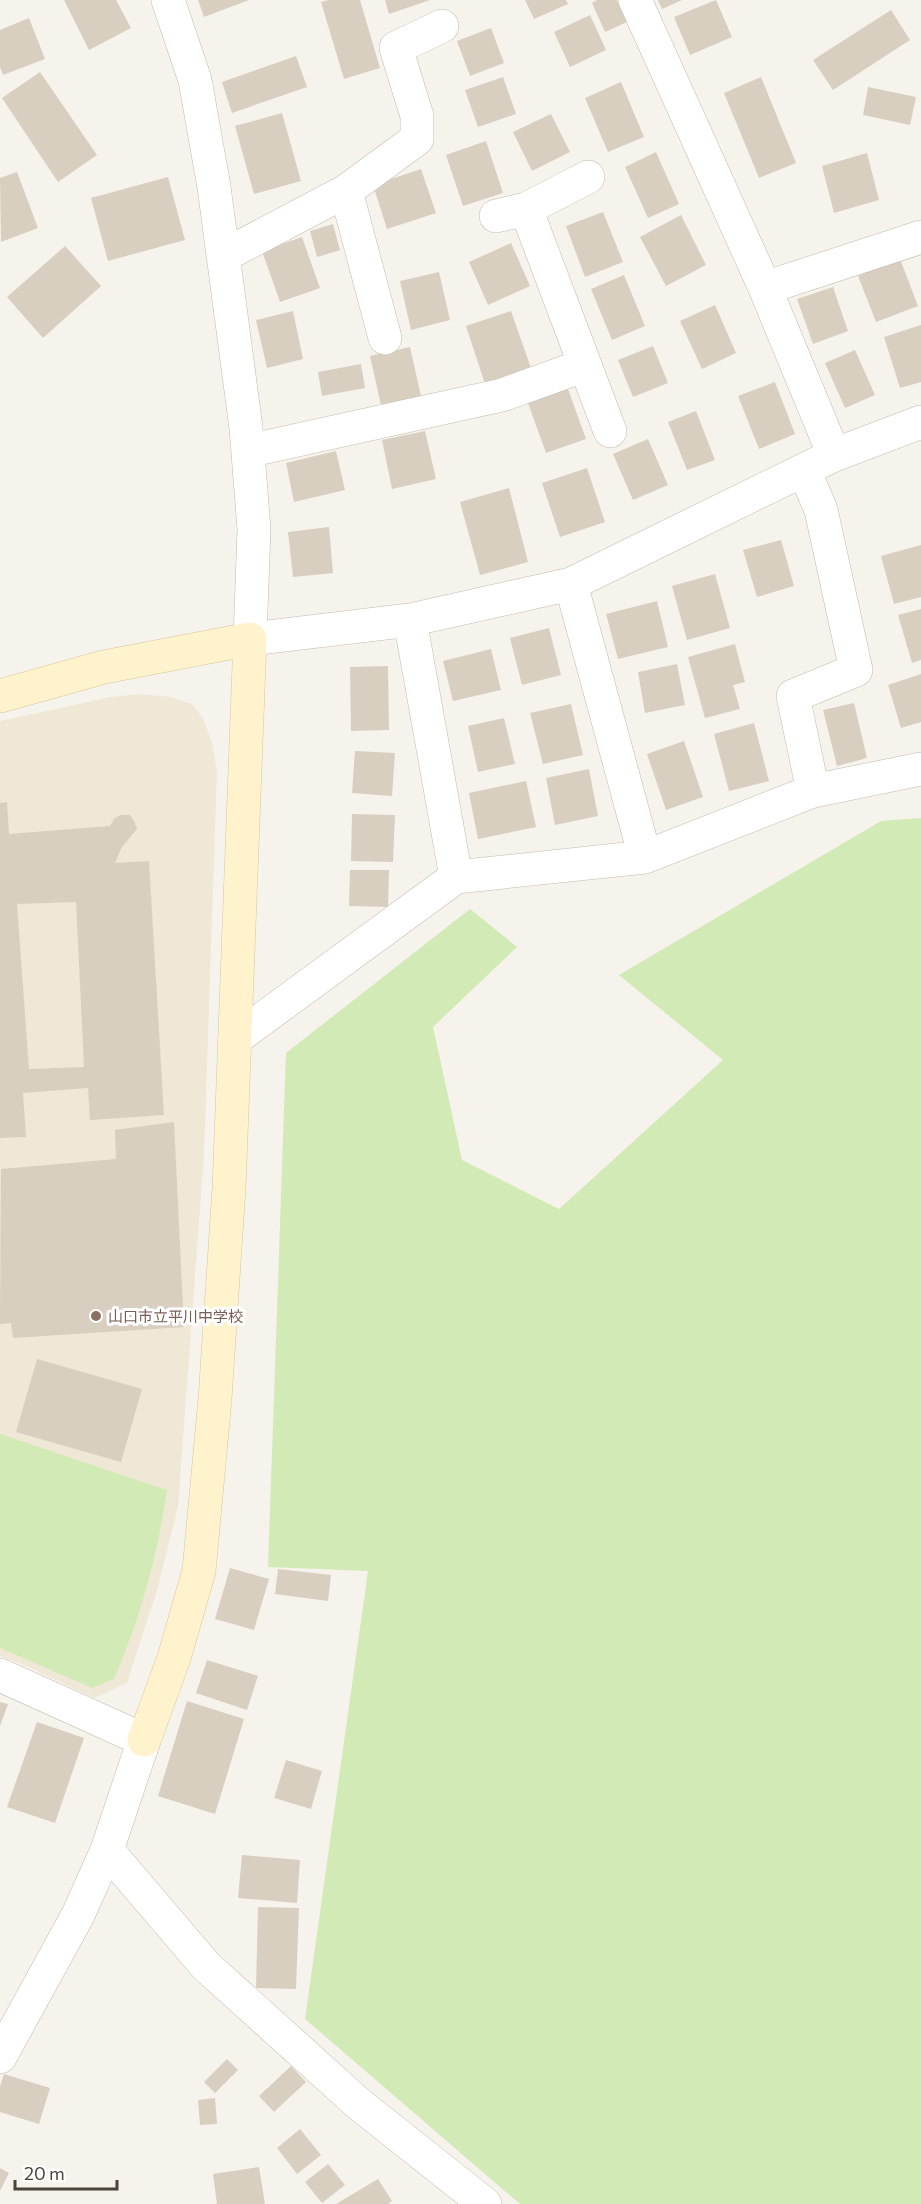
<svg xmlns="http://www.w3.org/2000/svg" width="921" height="2204" font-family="Commissioner,'Noto Sans JP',sans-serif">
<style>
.education{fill:#efe8d6}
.green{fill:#d2eab5}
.building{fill:#d8cfc1;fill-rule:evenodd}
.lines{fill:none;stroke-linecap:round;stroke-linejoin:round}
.street-casing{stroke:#c2bbae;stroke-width:34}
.secondary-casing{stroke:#d6c79b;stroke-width:34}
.street{stroke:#fff;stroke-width:33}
.secondary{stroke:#fff3cd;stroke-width:33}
.education-dot{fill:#8d6e63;stroke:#fff;stroke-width:2}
.labels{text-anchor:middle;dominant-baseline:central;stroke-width:6;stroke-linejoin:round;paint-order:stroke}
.education-label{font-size:15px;fill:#785e54;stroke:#fff;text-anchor:start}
</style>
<rect width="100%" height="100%" fill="#f6f3ec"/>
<path class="education" d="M141 694 170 697 192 704 203 718 212 743 217 772 204 1154 178 1507 158 1587 127 1683 94 1698 24 1665 0 1656V721L111 697Z"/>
<path class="green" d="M921 818V2204H520L305 2019 368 1571 268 1567 286 1053 470 909 517 947 433 1027 462 1160 559 1209 723 1060 619 975 881 821Z
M0 1434 167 1490C158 1554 140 1619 114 1679L92 1688 0 1648Z"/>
<path class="building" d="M64 0H116L131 28 89 50Z
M198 0H249L204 17Z
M329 0H360L380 68 344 79 321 2Z
M385 0H430L389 14Z
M525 0H566L568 4 534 19Z
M597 0H617L627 22 605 32 592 3Z
M658 0H682L662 9Z
M716 0 732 37 690 55 674 17Z
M891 10 910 40 833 90 813 60Z
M590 15 606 50 570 67 554 32Z
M29 18 45 59 3 75 0 67V30Z
M491 28 504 63 470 76 457 41Z
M296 56 307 87 232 113 222 82Z
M40 72 97 155 58 182 2 98Z
M503 77 516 114 478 127 465 90Z
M761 77 796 163 759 178 724 93Z
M621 82 644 137 608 152 585 98Z
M868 87 916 97 910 125 863 115Z
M282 113 301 181 254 194 235 126Z
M551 114 570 152 532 171 513 132Z
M486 141 503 193 463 206 446 155Z
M656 152 679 204 648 218 625 167Z
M867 153 879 200 834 213 822 166Z
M421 169 436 213 387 229 373 185Z
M17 172 38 228 1 242 0 178Z
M168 177 185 240 108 261 91 198Z
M603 212 623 262 585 277 566 226Z
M681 215 706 265 666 286 640 237Z
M333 224 340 250 317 257 310 231Z
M302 237 320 288 280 302 262 251Z
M511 243 530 286 488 305 469 262Z
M65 246 101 286 43 338 7 297Z
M900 259 918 306 876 322 858 276Z
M439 272 450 320 411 330 400 281Z
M624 275 645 326 612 340 591 289Z
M833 287 848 331 813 344 797 299Z
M715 305 736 353 702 369 680 321Z
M293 311 303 359 267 368 256 320Z
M511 311 531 368 485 384 466 326Z
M921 325V382L900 388 884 337Z
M653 346 668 383 633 397 618 360Z
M410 347 421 396 381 405 370 356Z
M855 350 875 395 845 408 825 363Z
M361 364 365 388 322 396 318 372Z
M775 382 795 434 759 449 738 396Z
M568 389 586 439 546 453 528 403Z
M696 411 715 460 687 470 668 422Z
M425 431 436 479 392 489 382 440Z
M648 439 668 485 633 500 613 454Z
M336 451 345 490 294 502 286 463Z
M587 468 605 522 560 537 542 483Z
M509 488 528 562 480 575 460 502Z
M329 527 333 573 293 577 288 532Z
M781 540 794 586 757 597 743 550Z
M921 545V597L894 604 881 556Z
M715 574 730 628 687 640 672 586Z
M657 601 668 647 618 659 606 614Z
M921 609V660L912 663 898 615Z
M549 628 561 675 522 685 510 638Z
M735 644 745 682 733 685 740 709 705 718 688 657Z
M491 649 501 690 453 701 443 661Z
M677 664 685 705 645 713 638 672Z
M388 666 389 730 351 731 350 667Z
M921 674V722L901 728 888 685Z
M854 703 867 758 837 766 823 710Z
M571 704 583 755 543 764 530 713Z
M504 718 515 764 478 772 468 726Z
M754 723 769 781 729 791 714 734Z
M684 741 703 797 666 810 647 754Z
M355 751 395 753 392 796 352 793Z
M589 769 598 816 555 825 546 778Z
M526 781 536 827 478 839 469 793Z
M7 802 9 834 110 826 114 819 120 815H130L134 821 137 829 122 847 115 863 149 861 164 1115 90 1120 88 1088 23 1093 26 1137 0 1138V803ZM76 902 84 1067 29 1069 17 904Z
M352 814 395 815 393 862 351 861Z
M350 870H389L388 907 349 906Z
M174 1122 184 1327 13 1338 11 1323 0 1324 1 1169 116 1159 115 1130Z
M37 1359 142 1389 121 1462 16 1432Z
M230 1568 269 1579 254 1630 215 1619Z
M278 1569 331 1575 328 1601 275 1594Z
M207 1660 258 1676 247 1710 196 1693Z
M187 1701 244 1719 215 1814 158 1796Z
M0 1702 8 1704 0 1726Z
M37 1722 84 1738 55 1823 7 1807Z
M286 1760 322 1771 311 1809 274 1798Z
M242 1855 300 1860 297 1903 238 1898Z
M258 1907 299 1908 296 1989 256 1988Z
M227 2059 238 2070 215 2093 204 2082Z
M291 2066 306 2082 274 2112 259 2096Z
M4 2074 50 2088 39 2124 0 2112V2087Z
M215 2098 217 2124 200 2125 198 2100Z
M300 2129 321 2155 297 2174 277 2148Z
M328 2164 345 2185 322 2203 305 2182Z
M259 2167 265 2204H217L213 2174Z
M0 2168 9 2173 0 2191Z
M378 2179 392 2201 388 2204H336Z"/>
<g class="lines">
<g class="street-casing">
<path id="street" d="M168 0 195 80 214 187 246 428 254 529 250 639 410 620 571 584 834 455 921 422
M635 0 765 288 834 455
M346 191 417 139V116L396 48 442 26
M526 209 588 177
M223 256 346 191 385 338
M765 288 921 237
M585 365 610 431
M248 451 502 395 585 365 526 209 496 216
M804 470 821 510 856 670 793 696 813 791
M571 584 645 857 813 791 921 769
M410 620 456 877 645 857
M235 1039 456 877
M0 1675 144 1740 107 1850 78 1915 0 2057
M107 1850 206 1966 359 2104 485 2204"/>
</g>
<g class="secondary-casing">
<path id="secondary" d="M0 696 104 667 250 639 229 1188 215 1399 199 1571 174 1658 144 1740"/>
</g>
<use href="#street" class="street"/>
<use href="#secondary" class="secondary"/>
</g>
<circle class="education-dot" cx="96" cy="1316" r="6"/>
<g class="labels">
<g class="education-label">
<text x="108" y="1316">山口市立平川中学校</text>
</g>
</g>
<path d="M15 2180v9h102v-9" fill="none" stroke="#4b4439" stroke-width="3"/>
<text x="24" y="2180" font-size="18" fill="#4b4439" stroke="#ffffff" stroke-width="4.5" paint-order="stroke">20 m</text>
</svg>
